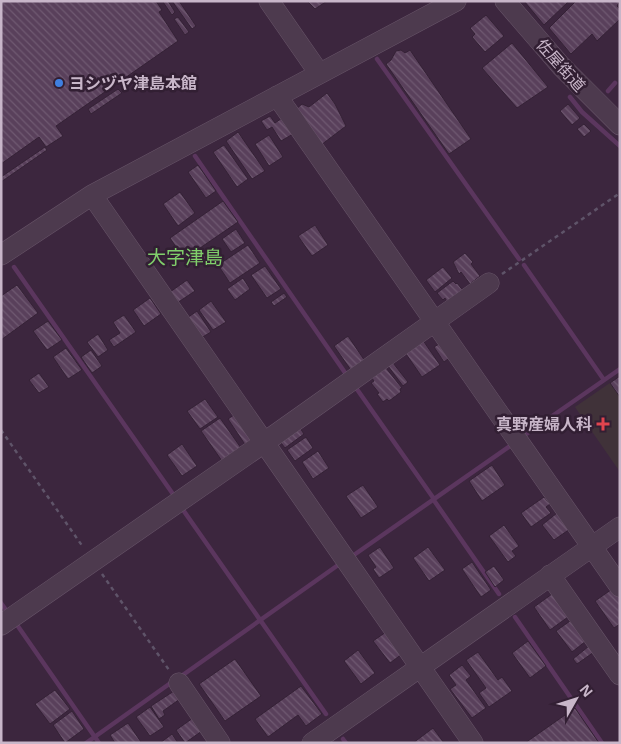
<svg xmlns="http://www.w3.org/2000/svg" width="621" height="744" font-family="'Open Sans','Noto Sans JP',sans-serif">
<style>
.medical{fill:#403239}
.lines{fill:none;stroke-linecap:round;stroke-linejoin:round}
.stream{stroke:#5b365e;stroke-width:4.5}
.building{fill:url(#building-back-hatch);stroke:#342135}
.minor-casing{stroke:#685569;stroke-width:21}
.path{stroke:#5f5469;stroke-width:2.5;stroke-dasharray:4 4;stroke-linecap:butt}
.minor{stroke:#4d3a4e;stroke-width:20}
.shop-dot{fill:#3f7fe0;stroke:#321f33;stroke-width:2}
.health-dot{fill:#e0444e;stroke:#321f33;stroke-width:2}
.labels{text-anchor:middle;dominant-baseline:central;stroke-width:5;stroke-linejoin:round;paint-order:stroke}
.street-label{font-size:16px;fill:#c8b6c9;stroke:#321f33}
.poi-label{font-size:16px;font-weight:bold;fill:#c8b6c9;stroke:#321f33;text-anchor:start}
.quarter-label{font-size:19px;fill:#80cf6b;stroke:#321f33}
</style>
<defs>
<pattern id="building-back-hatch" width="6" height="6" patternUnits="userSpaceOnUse" patternTransform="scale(1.25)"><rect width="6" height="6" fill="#59405b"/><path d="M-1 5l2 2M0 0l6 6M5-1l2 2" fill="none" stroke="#6f5971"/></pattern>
</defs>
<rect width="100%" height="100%" fill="#3c263e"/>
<path class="medical" d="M620 376V472L575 407Z"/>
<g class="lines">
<path class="stream" d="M377 59 519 259
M608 91 615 83
M570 97 582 112 620 146
M195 156 348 377
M524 265 604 380
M14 267 175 497
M354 385 434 499
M522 437 620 369
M433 499 499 594
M181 507 326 714
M351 557 513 444
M1 603 9 614
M515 617 602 743
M15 622 99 743
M180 677 341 563
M343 739 346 743
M86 743 172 682"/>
</g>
<path class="building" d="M1 1H156L162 10 159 12 178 41 56 126 63 136 46 147 39 137 1 164Z
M164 1H168L175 12 172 15 163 2Z
M172 1H179L196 26 192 29Z
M307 1H327L315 9Z
M524 1H569L544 25Z
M576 1H620L617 6 620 9V19L597 41 592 34 571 54 549 28Z
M486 15 504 36 485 52 472 37 475 34 470 28Z
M178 17 189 32 185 35 174 19Z
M512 43 548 87 517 108 482 68Z
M401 50 405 53 410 50 471 139 449 154 386 64 391 60 396 51Z
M118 89 122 93 91 114 88 109Z
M327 93 335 104 346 126 321 145 295 110 302 104 309 107Z
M568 104 580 118 572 125 560 111Z
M270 116 275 123 282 118 293 134 281 141 272 127 267 130 261 121Z
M584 124 591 131 584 137 577 129Z
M238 132 265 171 252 179 226 141Z
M269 135 283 157 269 166 255 144Z
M224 145 248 179 237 187 213 152Z
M45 147 47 150 1 182V177Z
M198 165 216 191 206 198 188 172Z
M180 192 195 213 178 226 163 204Z
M223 201 238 222 184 259 170 238Z
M315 225 328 245 312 256 298 236Z
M236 229 245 243 231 252 222 239Z
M248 245 260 263 230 283 218 265Z
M209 249 214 256 206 262 201 255Z
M465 253 473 262 471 264 480 276 470 284 461 272 459 274 453 262Z
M265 266 281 289 267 298 251 275Z
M443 267 452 278 435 292 426 280Z
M243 278 250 289 235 300 227 289Z
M187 280 195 291 177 303 170 292Z
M453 281 456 284 457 283 465 293 449 305 445 298 443 300 437 293Z
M17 285 38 313 1 340V296Z
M284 293 287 297 274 306 271 302Z
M150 298 161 314 144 326 133 310Z
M211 301 226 322 213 330 199 310Z
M197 311 211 332 201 338 187 318Z
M124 315 136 332 114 347 109 340 120 333 113 322Z
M48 321 62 340 47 350 33 331Z
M98 334 108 350 98 357 87 342Z
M348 336 367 364 353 373 334 346Z
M422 339 440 365 422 377 404 351Z
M442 342 452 356 444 362 434 347Z
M66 348 82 370 68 379 53 357Z
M91 350 102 366 92 373 81 357Z
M393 363 408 382 403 386 388 366Z
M386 368 402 388 400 389 401 392 389 401 387 399 383 402 377 394 379 393 371 383 374 381 372 378Z
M39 373 49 387 39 393 29 380Z
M620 376V397L610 383Z
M205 399 218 417 200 429 187 411Z
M238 412 257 439 246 446 228 419Z
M220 418 241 448 222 461 201 431Z
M298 425 304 434 285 448 278 439Z
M306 437 313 448 295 461 287 450Z
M182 444 197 466 182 476 167 455Z
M318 451 329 468 313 479 302 462Z
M492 465 505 485 482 501 469 481Z
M363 485 378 507 361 518 346 496Z
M544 497 550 504 546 507 551 513 531 527 521 513Z
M557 513 570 529 554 540 542 525Z
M504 525 519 546 512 551 516 556 508 562 489 536Z
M380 547 394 568 379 578 373 569 376 567 368 555Z
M428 547 445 570 429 581 413 558Z
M472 562 491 590 481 597 462 569Z
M494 566 504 580 495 587 485 572Z
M615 587 620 594V624L614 628 595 601Z
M552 594 568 617 550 630 534 607Z
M570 621 586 641 572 652 556 631Z
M386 632 402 654 390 663 373 641Z
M528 641 546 666 530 678 512 653Z
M589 646 594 652 577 664 573 659Z
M358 650 375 673 361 684 344 661Z
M478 652 498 680 502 677 512 691 489 707 479 693 486 688 466 660Z
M235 659 261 696 225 721 199 684Z
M462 665 471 676 466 680 486 708 472 718 450 689 456 685 449 675Z
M301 686 322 714 306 726 298 715 268 737 255 719Z
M55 690 70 709 50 724 35 704Z
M174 691 180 699 163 711 165 715 159 719 151 706Z
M150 707 164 727 150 736 136 717Z
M575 708 599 743H525Z
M72 711 84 729 65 743 53 725Z
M193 718 202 731 185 743 176 730Z
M128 723 141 742 140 743H115L110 735Z
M433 728 444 743H413Z
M172 734 178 743H160Z"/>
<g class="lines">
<g class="minor-casing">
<path id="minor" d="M269 1 319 73
M505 1 561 66 620 125
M277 96 620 587
M92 195 473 743
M1 255 92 195 456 1
M550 575 620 675
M1 625 265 442 489 283
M179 683 220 743
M312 743 620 527"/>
</g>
<path class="path" d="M502 274 620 193
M1 430 83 547
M102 574 169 670"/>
<use href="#minor" class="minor"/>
</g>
<circle class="shop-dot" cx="59" cy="83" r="5"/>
<path class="health-dot" d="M600.5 416.5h5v5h5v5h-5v5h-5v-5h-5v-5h5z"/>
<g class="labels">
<g class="street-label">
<text transform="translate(561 65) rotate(48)">佐屋街道</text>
</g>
<g class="poi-label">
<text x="69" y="83">ヨシヅヤ津島本館</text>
<text x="592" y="424" text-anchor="end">真野産婦人科</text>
</g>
<g class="quarter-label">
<text x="185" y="257">大字津島</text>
</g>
</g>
<rect width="621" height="744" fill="none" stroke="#c8b6c9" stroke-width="5"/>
<g transform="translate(576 699) rotate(51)" stroke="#321f33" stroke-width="4" paint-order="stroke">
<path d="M0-4L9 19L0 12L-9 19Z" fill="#c8b6c9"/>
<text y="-8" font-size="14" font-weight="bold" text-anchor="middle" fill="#c8b6c9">N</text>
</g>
</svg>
